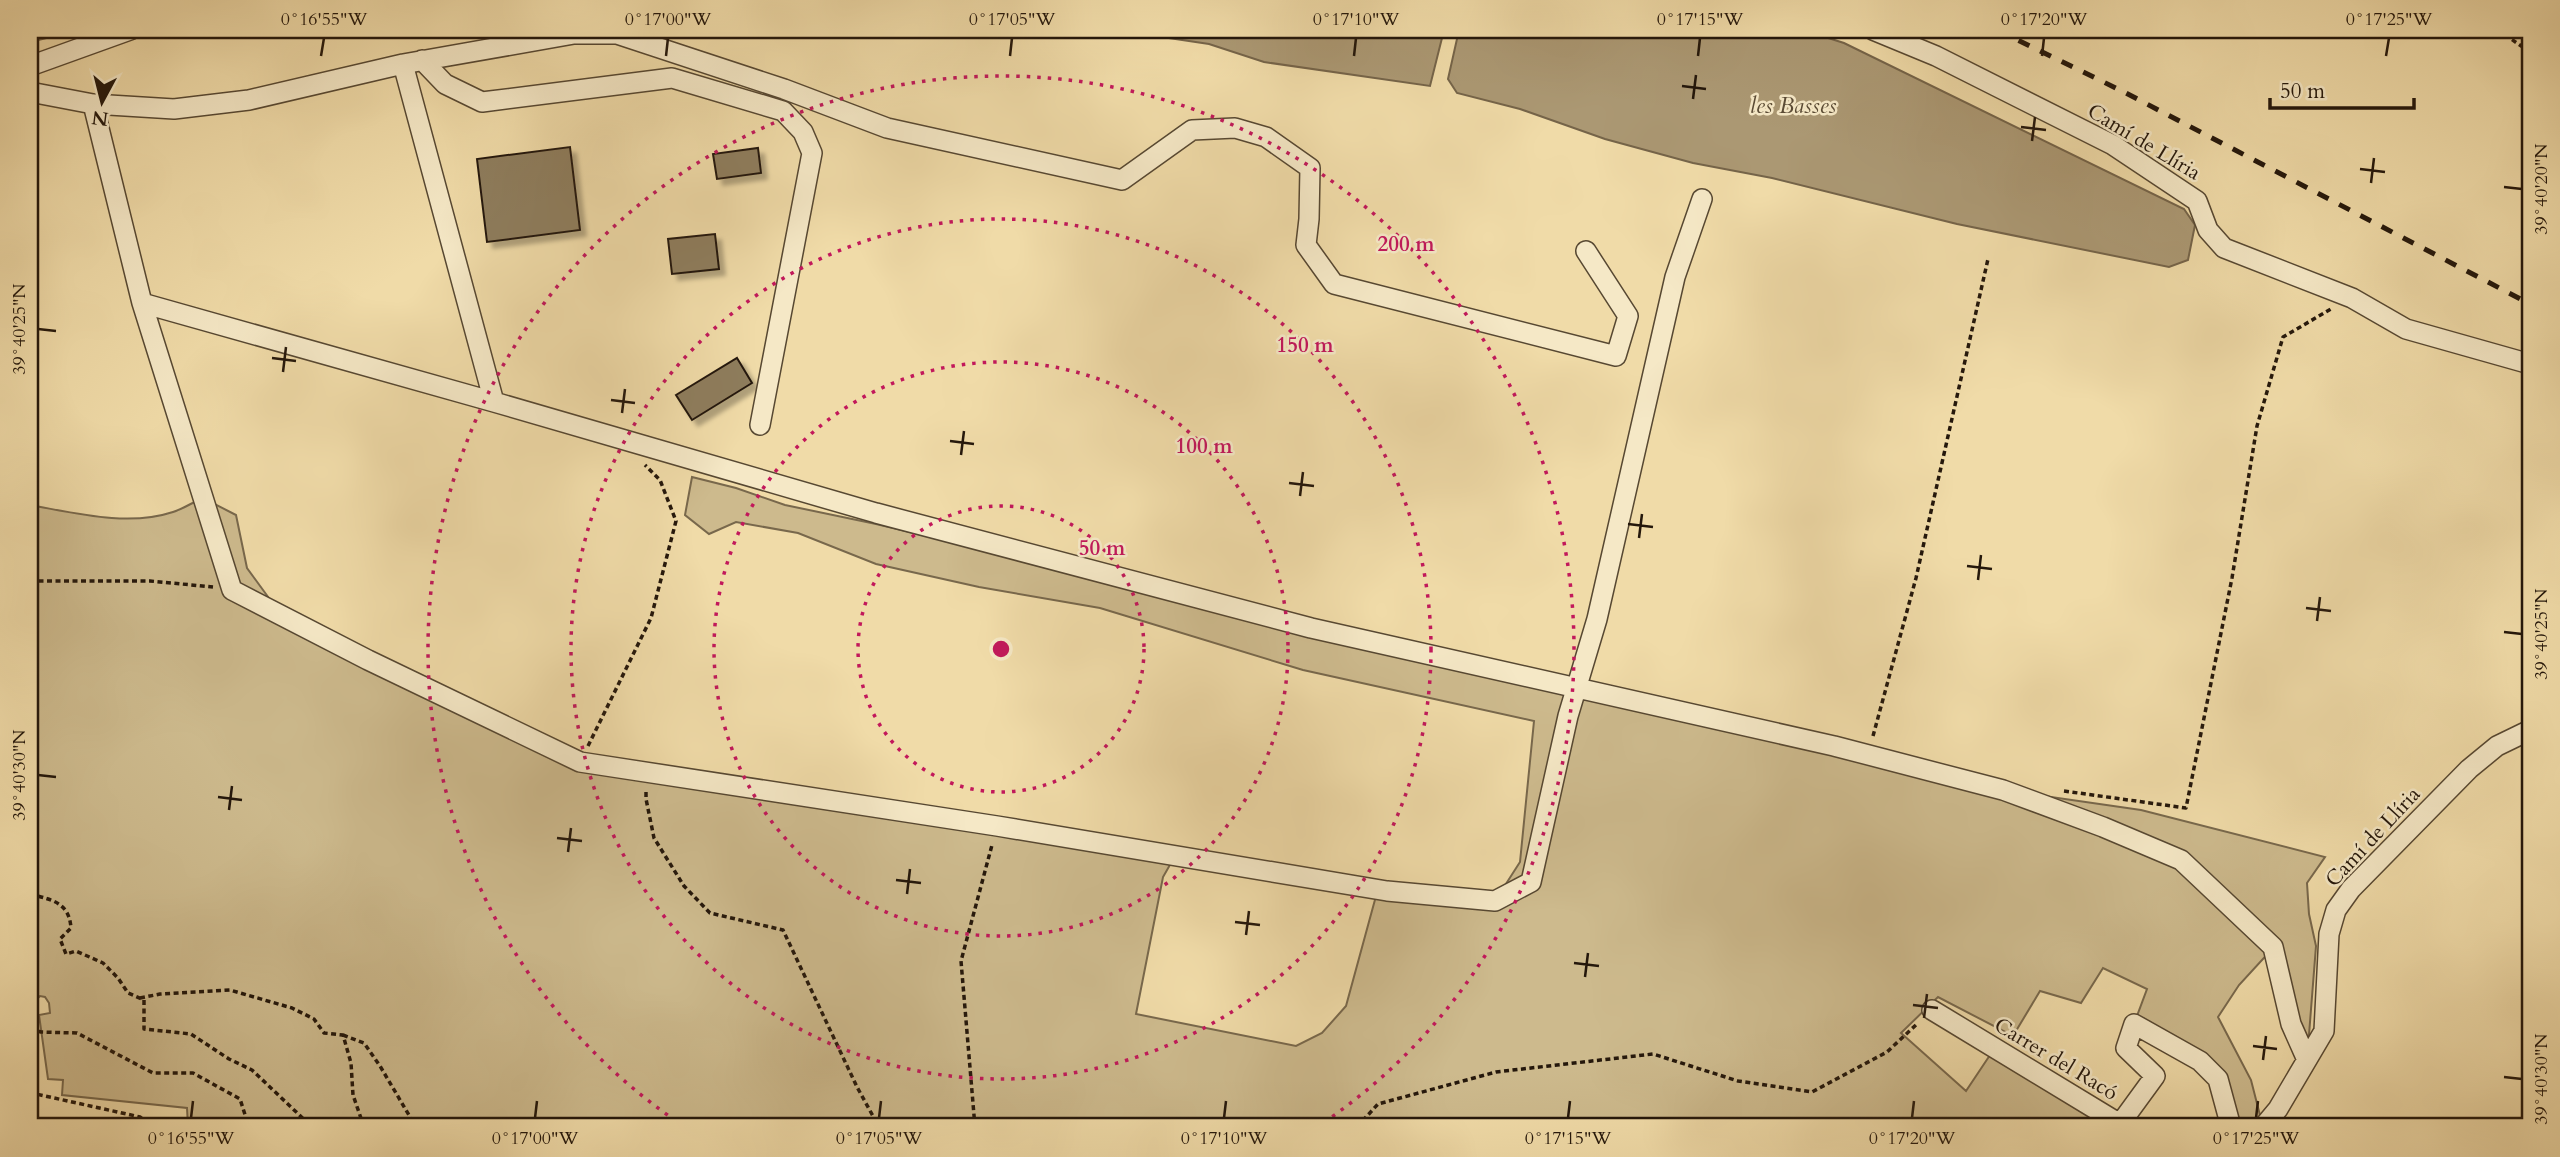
<svg xmlns="http://www.w3.org/2000/svg" width="2560" height="1157" font-family="Cardo,serif">
<style>
.green{fill:#cdba8d;stroke:#78684c;stroke-width:2}
.water{fill:#ab9873;stroke:#756449;stroke-width:2}
.lines{fill:none;stroke-linecap:round;stroke-linejoin:round}
.canal{stroke:#ab9873;stroke-width:19}
.building{fill:#8e7d5d;stroke:#24170b;stroke-width:2;filter:url(#shadow)}
.minor-casing{stroke:#574832;stroke-width:22}
.path{stroke:#24170b;stroke-width:3.5;stroke-dasharray:5 3.5;stroke-linecap:butt}
.minor{stroke:#f5e8c6;stroke-width:19}
.rail{stroke:#24170b;stroke-width:5;stroke-dasharray:12 12;stroke-linecap:butt}
.ticks{fill:none;stroke:#24170b;stroke-width:2.5}
.ring{fill:none;stroke:#c2185b;stroke-width:3.5;stroke-dasharray:3.5 7}
.labels{text-anchor:middle;dominant-baseline:central;stroke-width:5;stroke-linejoin:round;paint-order:stroke}
.street-label{font-size:21px;fill:#24170b;stroke:#f5e8c6}
.water-label{font-size:23px;font-style:italic;fill:#5a4b35;stroke:#f5e8c6}
.centre{fill:#c2185b;stroke:#f5e8c6;stroke-width:3.5}
.ring-label{font-size:21px;text-anchor:middle;font-weight:bold;fill:#c2185b;stroke:#f5e8c6;stroke-width:5;stroke-linejoin:round;paint-order:stroke}
.neatline{fill:none;stroke:#24170b;stroke-width:2.5}
.ticks-label{font-size:18px;text-anchor:middle;fill:#24170b}
</style>
<defs>
<filter id="shadow"><feDropShadow dx="6" dy="6" stdDeviation="2" flood-color="#0004"/></filter>
</defs>
<rect width="100%" height="100%" fill="#f0dba8"/>
<filter id="stains"><feTurbulence type="fractalNoise" baseFrequency=".00286" numOctaves="4"/><feColorMatrix values="0 0 0 0 .2 0 0 0 0 .09 0 0 0 0 .02 0 0 0 .5 -.17"/></filter>
<radialGradient id="worn" r=".72"><stop offset=".6" stop-color="#630" stop-opacity="0"/><stop offset="1" stop-color="#630" stop-opacity=".3"/></radialGradient>
<path class="green" d="M30 30H79L34 41 30 35Z
M692 477 736 488 785 505 876 524 2003 790 2141 810 2325 857 2307 883 2309 914 2316 946 2307 1060 2273 948 2239 985 2218 1017 2251 1080 2263 1127H2231L2218 1079 2134 1024 2147 989 2103 968 2081 1003 2040 991 2013 1036 1938 997 1901 1033 1966 1091 1990 1055 2101 1124 2099 1127H188L187 1108 62 1095 63 1080 48 1079 39 1015 50 1013 49 1003 45 997 40 996 35 1001 30 922V505C75 513 128 527 173 512 183 509 193 502 203 498L236 515 247 568 282 616 580 762 1175 856 1163 877 1136 1014 1296 1046 1322 1033 1346 1006 1376 896 1495 901 1520 862 1534 721 1303 670 1100 608 979 587 876 564 798 533 736 522 709 534 685 515Z"/>
<path class="water" d="M1115 30H1444L1430 86 1264 62 1209 44Z
M1459 30H1803L1844 43 2184 209 2195 225 2188 260 2169 267 1957 224 1772 178 1693 163 1605 139 1520 109 1457 93 1448 79Z"/>
<g class="lines">
<path class="canal" d="M2527 30 2530 32"/>
</g>
<path class="building" d="M570 147 580 230 487 242 477 159Z
M758 148 761 173 717 179 713 154Z
M715 234 719 269 672 274 668 239Z
M737 358 752 383 692 420 676 395Z"/>
<g class="lines">
<g class="minor-casing">
<path id="minor" d="M1873 30 1936 56 2113 145 2197 201 2208 230 2224 248 2352 298 2406 329 2530 364
M422 60 445 84 482 102 672 78 783 111 803 132 812 153 760 425
M403 64 494 402
M30 66 130 30
M30 92 93 104 174 109 249 100 403 64 574 34H617L784 89 887 128 1122 180 1192 130 1235 128 1266 137 1310 168 1309 219 1306 245 1334 284 1616 356 1628 316 1586 251
M93 104 142 303 232 590 368 660 580 762 997 826 1387 891 1495 901 1531 882 1568 716 1597 619 1675 277 1702 199
M142 303 494 402 876 513 1311 628 1834 746 2003 790 2103 827 2181 860 2273 947 2291 1024 2307 1060
M1932 1010 2120 1124 2155 1076 2126 1048 2134 1024 2200 1061 2218 1079 2231 1127
M2263 1127 2278 1109 2324 1031 2329 934 2336 910 2351 889 2469 769 2497 746 2530 730"/>
</g>
<path class="path" d="M2498 30 2530 52
M30 581H150L213 587
M1873 736 1916 578 1988 259
M588 746 651 618 676 521 660 480 645 465
M2064 791 2186 808 2232 578 2257 426 2283 337 2331 309
M646 792V799L654 838 684 886 710 913 783 930 857 1087 879 1127
M30 894C52 900 69 902 71 928L60 939 66 954 76 951 103 963 118 978 128 993 144 1000V1029L191 1034 229 1059 252 1070 312 1127
M140 998 160 994 230 990 292 1008 314 1019 324 1033 343 1035 351 1063 353 1095 364 1127
M30 1029 41 1032 77 1033 153 1073H193L240 1099 249 1127
M343 1035 364 1043 380 1066 416 1127
M30 1091 36 1094 140 1117 154 1127
M30 1116 55 1127
M611 1126V1127
M975 1127 961 961 992 845
M1357 1127 1378 1104 1496 1072 1653 1054 1738 1081 1812 1092 1887 1052 1918 1023"/>
<use href="#minor" class="minor"/>
<path class="rail" d="M1997 30 2122 91 2530 304"/>
</g>
<path class="ticks" d="M321 56 324 38M666 56 668 38M1010 56 1012 38M1354 56 1356 38M1698 56 1700 38M2042 56 2044 38M2386 56 2389 38M1682 86 1706 89M1693 99 1696 75M2021 127 2046 130M2032 141 2035 117M2360 169 2385 172M2371 183 2374 158M2504 187 2522 189M38 329 56 331M272 358 296 361M283 372 286 347M611 400 635 403M622 413 625 389M950 441 974 444M961 455 964 431M1289 483 1314 486M1300 496 1303 472M1628 524 1653 527M1639 538 1642 514M1967 566 1992 569M1978 580 1981 555M2306 608 2331 611M2317 621 2320 597M2504 632 2522 634M38 775 56 777M218 797 242 800M229 810 232 786M557 838 582 841M568 852 571 828M896 880 921 883M907 894 910 869M1235 922 1260 925M1246 935 1249 911M1574 963 1599 966M1585 977 1588 953M1913 1005 1938 1008M1924 1018 1927 994M2253 1046 2277 1049M2263 1060 2266 1036M2504 1077 2522 1079M191 1118 193 1101M535 1118 537 1101M879 1118 881 1101M1224 1118 1226 1101M1568 1118 1570 1101M1912 1118 1914 1101M2256 1118 2258 1101"/>
<g class="ring">
<circle cx="1001" cy="649" r="143"/>
<circle cx="1001" cy="649" r="287"/>
<circle cx="1001" cy="649" r="430"/>
<path d="M685 1127A573 573 0 1 1 1317 1127"/>
</g>
<g class="labels">
<g class="street-label">
<text transform="translate(2144 142) rotate(31)">Camí de Llíria</text>
<text transform="translate(2373 837) rotate(-47)">Camí de Llíria</text>
<text transform="translate(2056 1059) rotate(31)">Carrer del Racó</text>
</g>
<g class="water-label">
<text x="1793" y="105">les Basses</text>
</g>
</g>
<circle cx="1001" cy="649" r="10" class="centre"/>
<g class="ring-label">
<text x="1406" y="251">200 m</text>
<text x="1305" y="352">150 m</text>
<text x="1204" y="453">100 m</text>
<text x="1102" y="555">50 m</text>
</g>
<rect width="2560" height="1157" fill="none" stroke="#f0dba8" stroke-width="77"/>
<g transform="translate(102 102) rotate(187)" stroke="#f5e8c6" stroke-width="5" paint-order="stroke">
<path d="M0-5L12 26L0 18L-12 26Z" fill="#24170b"/>
<text y="-10" font-size="19" font-weight="bold" text-anchor="middle" fill="#24170b">N</text>
</g>
<path d="M2270 98v10h144v-10" fill="none" stroke="#24170b" stroke-width="3.5"/>
<text x="2280" y="98" font-size="21" fill="#24170b" stroke="#f5e8c6" stroke-width="5" paint-order="stroke">50 m</text>
<rect x="38" y="38" width="2484" height="1080" class="neatline"/>
<g class="ticks-label">
<text x="324" y="25">0°16'55"W</text>
<text x="668" y="25">0°17'00"W</text>
<text x="1012" y="25">0°17'05"W</text>
<text x="1356" y="25">0°17'10"W</text>
<text x="1700" y="25">0°17'15"W</text>
<text x="2044" y="25">0°17'20"W</text>
<text x="2389" y="25">0°17'25"W</text>
<text transform="translate(2541 189) rotate(-90)" y="6">39°40'20"N</text>
<text transform="translate(19 329) rotate(-90)" y="6">39°40'25"N</text>
<text transform="translate(2541 634) rotate(-90)" y="6">39°40'25"N</text>
<text transform="translate(19 775) rotate(-90)" y="6">39°40'30"N</text>
<text transform="translate(2541 1079) rotate(-90)" y="6">39°40'30"N</text>
<text x="191" y="1144">0°16'55"W</text>
<text x="535" y="1144">0°17'00"W</text>
<text x="879" y="1144">0°17'05"W</text>
<text x="1224" y="1144">0°17'10"W</text>
<text x="1568" y="1144">0°17'15"W</text>
<text x="1912" y="1144">0°17'20"W</text>
<text x="2256" y="1144">0°17'25"W</text>
</g>
<rect width="100%" height="100%" filter="url(#stains)"/>
<rect width="100%" height="100%" fill="url(#worn)"/>
</svg>
